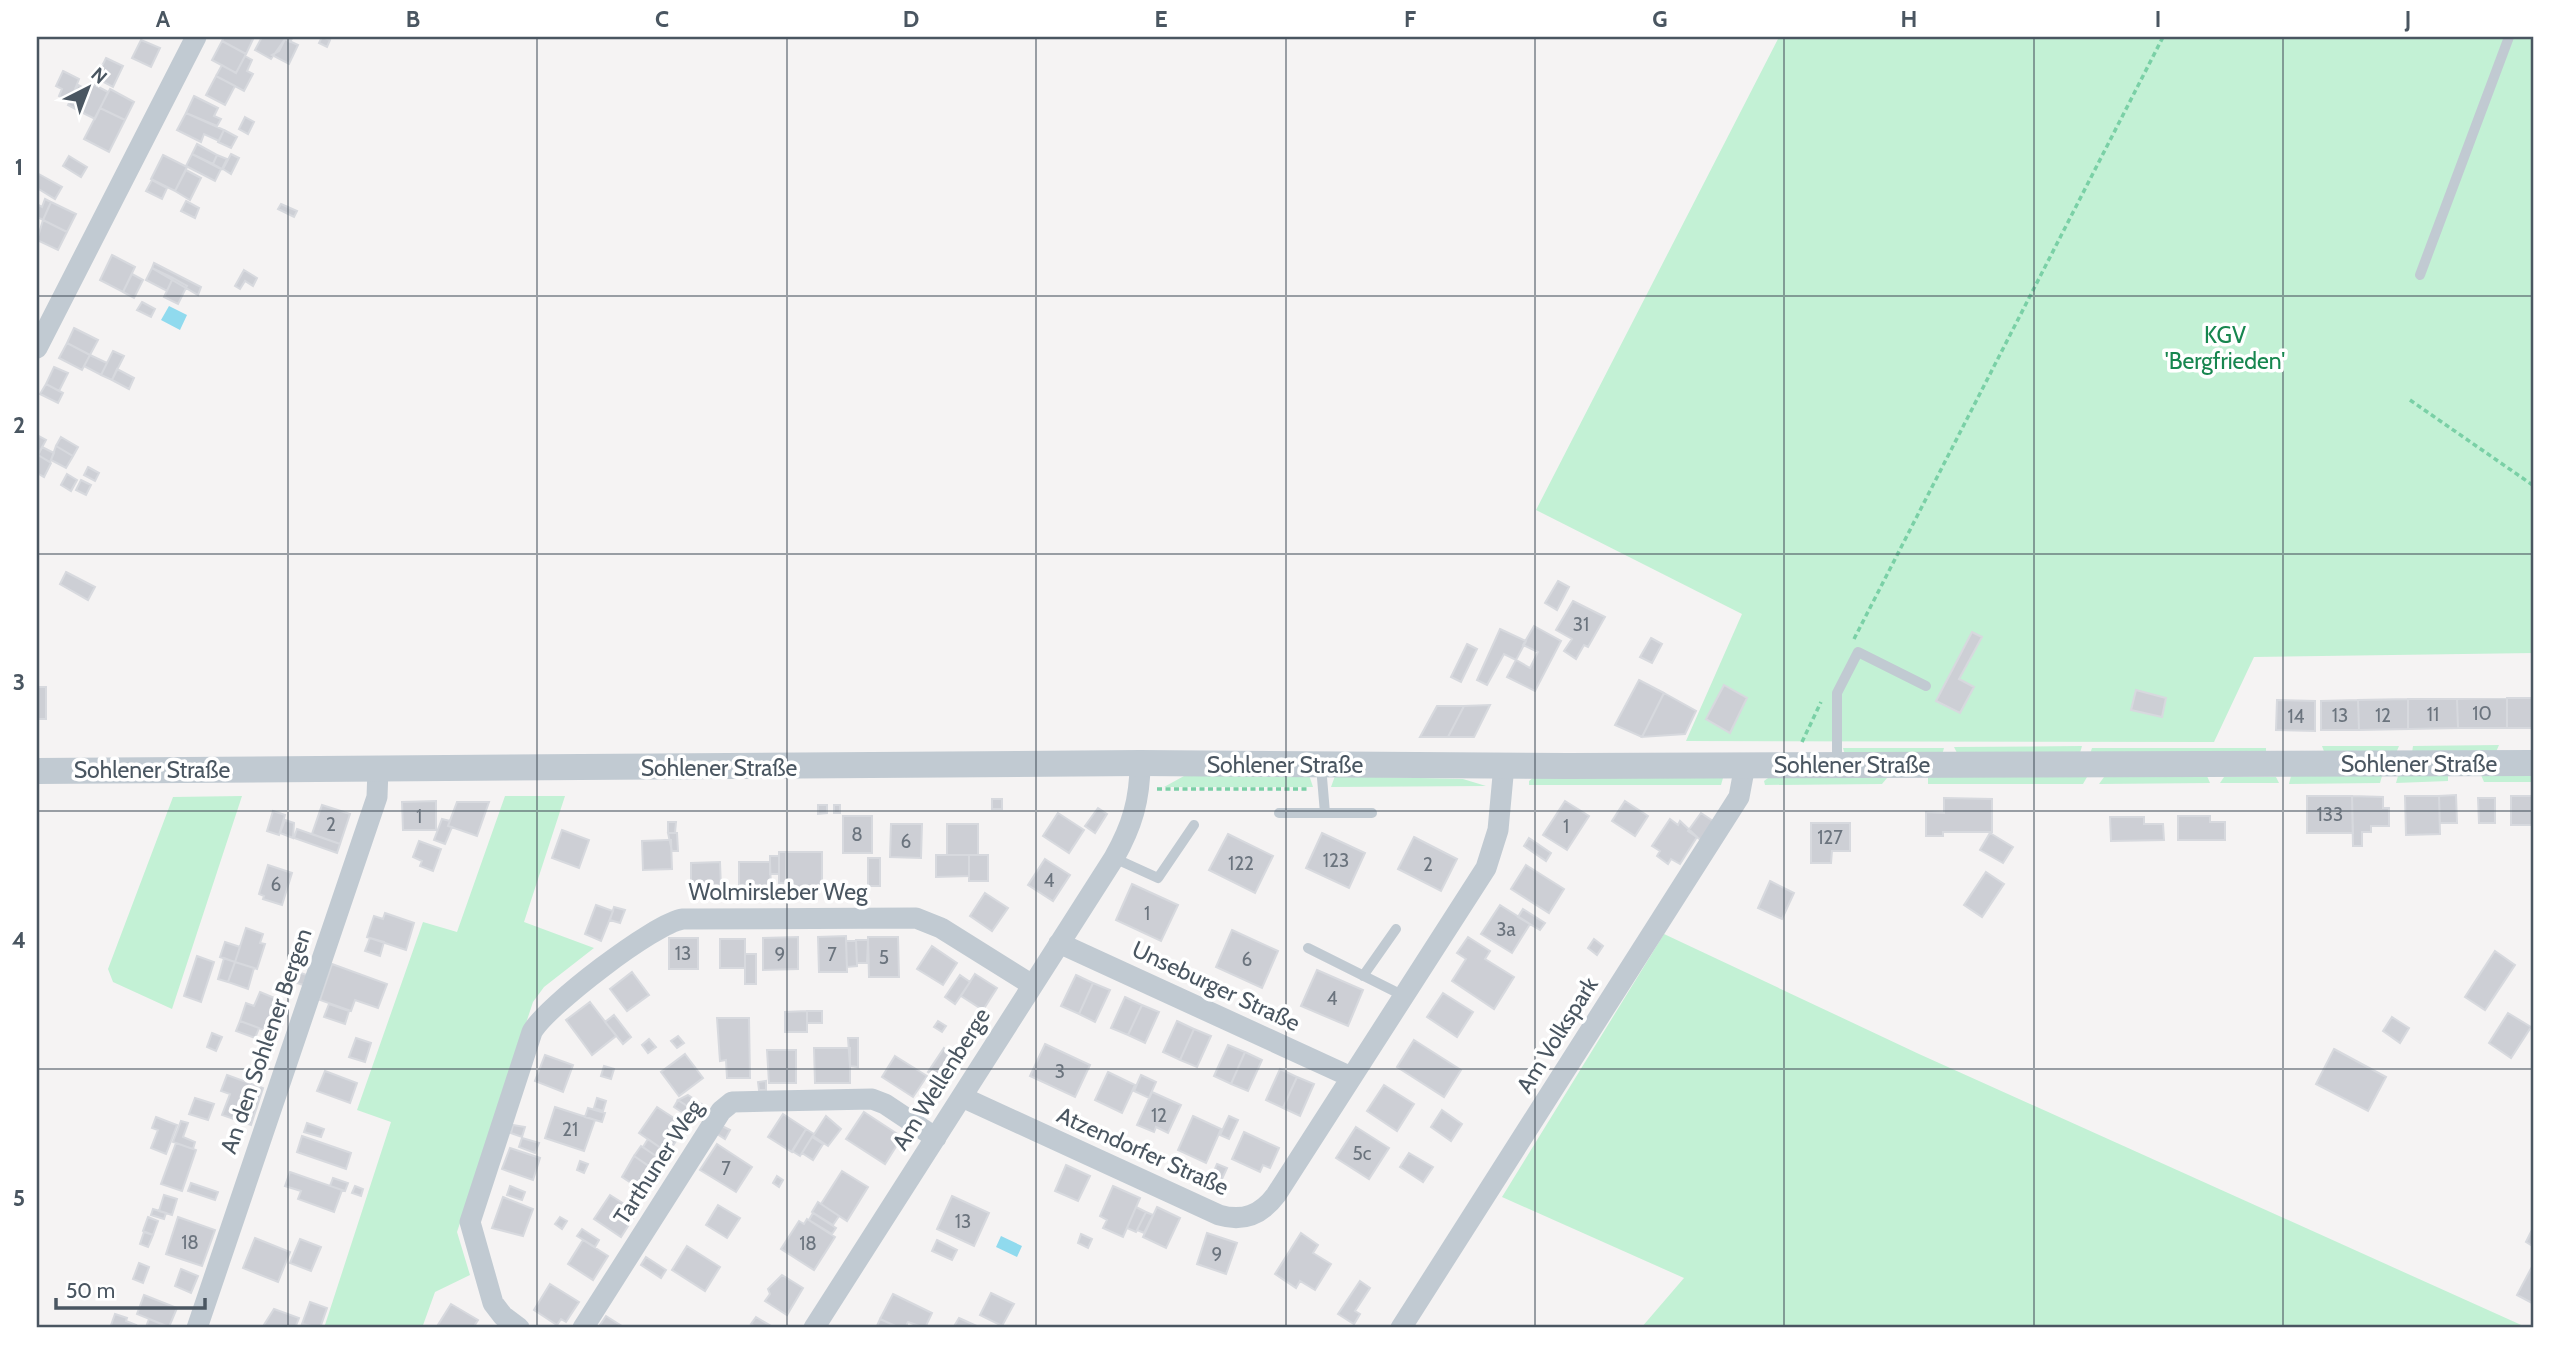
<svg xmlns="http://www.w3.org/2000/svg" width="2571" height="1365" font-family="Cabin,sans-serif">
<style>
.green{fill:#c3f1d5}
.water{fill:#90daee}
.building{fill:#cdcfd5;stroke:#d7d9de;stroke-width:2}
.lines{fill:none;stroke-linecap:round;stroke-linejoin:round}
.path{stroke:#7ad0a6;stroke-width:3.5;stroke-dasharray:5 3.5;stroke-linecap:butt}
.service{stroke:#c1cad2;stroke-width:10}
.minor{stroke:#c1cad2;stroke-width:21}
.tertiary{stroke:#c1cad2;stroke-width:26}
.grid{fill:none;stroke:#4a5661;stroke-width:2;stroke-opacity:0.55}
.labels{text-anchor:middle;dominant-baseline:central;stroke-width:7;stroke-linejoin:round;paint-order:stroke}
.number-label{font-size:19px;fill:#6b747e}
.park-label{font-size:23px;fill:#17864f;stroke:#fff}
.street-label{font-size:23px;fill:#4a5661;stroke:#fff}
.neatline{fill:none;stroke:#4a5661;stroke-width:2.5}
.grid-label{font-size:23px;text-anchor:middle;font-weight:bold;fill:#4a5661}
</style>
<rect width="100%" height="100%" fill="#f5f3f3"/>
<path class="green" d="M1779 37H2534V653L2254 657 2214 742 1686 741 1742 614 1536 510Z
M2499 745 2496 752 2412 753 2413 746Z
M2082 746 2080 753 1958 755 1954 747Z
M2322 746H2399L2396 753 2325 754Z
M1843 748H1944L1942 755H1845Z
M2092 748H2266V754H2090Z
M1309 775 1313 787H1164L1184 776Z
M2448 775V781L2396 783 2398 776Z
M2481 775H2532L2534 782H2484Z
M1335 776 1463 779 1486 786 1331 787Z
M2207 776 2210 783 2099 784 2104 777Z
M2291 776H2382L2380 783 2289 784Z
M1928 777H2087L2083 784H1928Z
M2224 777H2276L2279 783H2220Z
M1533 778H1723L1721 785H1529V781Z
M1768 778H1887L1882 784 1765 785 1764 781Z
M242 796 172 1009 113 982 108 969 173 797Z
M505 796H565L524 922 594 948 544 987 533 1002 457 1232 470 1275 435 1292 422 1328H324L391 1122 357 1110 423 922 457 932Z
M1664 934 1919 1054 2528 1328H1641L1684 1278 1502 1197Z"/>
<path class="water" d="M169 306 187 315 180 330 161 320Z
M1001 1236 1022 1246 1017 1257 996 1247Z"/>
<path class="building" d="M224 37H254L246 54 222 41Z
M262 37H293L290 42 285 39 271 59 255 50Z
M322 37 330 40 327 47 319 43Z
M285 39 298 45 289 64 272 55 279 51Z
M141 40 160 48 151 67 132 58Z
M222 41 246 54 236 73 212 60Z
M245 56 252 60 247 71 253 74 244 91 216 76 222 65 236 73Z
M106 58 123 66 113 87 96 78Z
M63 71 79 79 70 102 59 96 62 89 56 86Z
M216 76 235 86 225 105 206 95Z
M93 84 108 92 95 119 79 111Z
M78 85 90 91 79 111 68 105Z
M110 89 134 102 125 120 100 108Z
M194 96 218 108 214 116 221 119 217 126 186 113Z
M100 108 125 120 109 152 84 139Z
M186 113 224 130 219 141 204 134 201 142 177 130Z
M245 117 254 122 248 134 239 129Z
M224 130 237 137 231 148 218 142Z
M197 144 217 155 213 164 192 154Z
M192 154 221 169 215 181 186 166Z
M231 154 239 158 231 174 223 169Z
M163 155 187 167 175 191 151 179Z
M217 155 227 159 222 169 213 164Z
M69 156 87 167 81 177 63 166Z
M186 170 201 178 190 200 175 191Z
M37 173 62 187 55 199 37 188Z
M152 180 167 188 162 199 146 191Z
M45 199 51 202 43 220 37 217V204L42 207Z
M186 201 199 208 195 218 181 211Z
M51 202 76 214 67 232 43 220Z
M281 204 297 211 294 217 278 209Z
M43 220 67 232 58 250 37 240Z
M112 255 135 267 123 292 100 280Z
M154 263 201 287 198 295 152 268Z
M152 268 173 278 167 291 146 280Z
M244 270 257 278 253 286 245 281 240 289 235 286Z
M132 274 143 280 134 298 123 292Z
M173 278 187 286 178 304 164 297Z
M142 302 155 309 151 317 137 310Z
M74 328 98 340 90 355 67 343Z
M67 343 90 355 82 370 59 358Z
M113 351 124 356 112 380 101 375Z
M90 355 107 363 101 375 84 366Z
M54 367 68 373 59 391 46 384Z
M117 369 134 378 129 389 112 380Z
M46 384 63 393 58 403 40 394Z
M37 435 46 440 38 455 37 454Z
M61 437 78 447 73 456 56 446Z
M56 446 73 456 66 468 51 460Z
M42 447 54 453 50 462 38 455Z
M38 455 51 463 44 477 37 473Z
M88 467 99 473 95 481 84 475Z
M67 474 77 480 71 491 61 485Z
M81 480 91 485 86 495 76 490Z
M66 572 95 587 88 600 60 584Z
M1558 581 1569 587 1557 610 1545 603Z
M1573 601 1605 617 1588 647 1584 645 1576 659 1564 651 1572 639 1556 630Z
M1534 626 1561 641 1535 691 1507 677 1516 660 1530 668 1538 652 1523 645Z
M1500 629 1526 641 1516 660 1504 654 1487 685 1477 680Z
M1972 632 1982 637 1959 679 1974 687 1960 713 1936 701Z
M1651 638 1662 644 1652 663 1640 657Z
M1467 644 1477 649 1461 682 1451 677Z
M1639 680 1664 693 1642 737 1615 725Z
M1724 685 1747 698 1730 733 1706 719Z
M37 687H46V719H37Z
M2136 690 2166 698 2162 717 2131 710Z
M1664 693 1696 711 1685 734 1642 737Z
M2507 698V728H2458L2457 699Z
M2507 698H2534V728H2507Z
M2408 699V729L2359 730 2358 700Z
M2408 699H2457L2458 728 2408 729Z
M2277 700 2315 701V731L2276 730Z
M2358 700 2359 730H2321V701Z
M1490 705 1474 737H1448L1464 706Z
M1437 706H1464L1448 737H1420Z
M2456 795 2457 823H2440L2439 796Z
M2307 796H2352L2353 833H2307Z
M2352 796 2383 797V808H2389V826H2371V832H2362V846H2353Z
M2405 796H2439L2440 834 2406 835Z
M2511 796H2534V825H2511Z
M1944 798 1992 799V832H1943V836H1926V812L1944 813Z
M2478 798H2495V823H2479Z
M992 799H1002V809H992Z
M436 801V830H403L402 802Z
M1565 801 1589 816 1567 850 1543 835Z
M1625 801 1648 816 1635 836 1612 821Z
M457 802H489L477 836 448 826Z
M322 805 350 814 340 844 312 834Z
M818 805H827V813L818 814Z
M834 805H840V813H834Z
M1098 808 1107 814 1095 833 1085 826Z
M273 811 285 815 279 835 267 831Z
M1058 813 1084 830 1069 853 1043 836Z
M1701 813 1716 823 1704 842 1688 831Z
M843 816H872V853H843Z
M2178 816H2210V822H2225V840H2178Z
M2110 817H2144V824H2163L2164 840 2111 841Z
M442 819 450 821 448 826 452 827 445 844 434 840Z
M1670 819 1678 825 1680 821 1697 837 1680 864 1671 859 1668 864 1657 856 1660 851 1652 846Z
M285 820 294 823 293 838 280 833Z
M668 822H676L675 833H668Z
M1811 823H1850V851H1832L1831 863H1811Z
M891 824H922L921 858 890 857Z
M947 824H978V855H947Z
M297 829 340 844 337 853 294 838Z
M562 830 589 840 579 868 552 858Z
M668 833H677L678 851H672Z
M1322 833 1365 853 1349 888 1306 868Z
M1990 833 2013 847 2003 863 1980 850Z
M1228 834 1273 856 1255 893 1209 870Z
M1414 837 1457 859 1441 891 1398 869Z
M1529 838 1551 853 1546 861 1524 846Z
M668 840H671L672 869 643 870 642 841Z
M419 841 441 849 433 871 420 866 422 861 413 857Z
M779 852H786V883H779Z
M786 852H822V888H786Z
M936 855H969V876L936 877Z
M969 855H988V881H969Z
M770 856H779V874H770Z
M868 858H880V886H868Z
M1045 859 1070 875 1053 901 1028 885Z
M720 862 721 889 691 890V863Z
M739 862H770L771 888 739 889Z
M268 865 292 873 282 905 263 899 264 896 259 894Z
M1526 865 1564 889 1549 913 1511 889Z
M1986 872 2004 884 1982 917 1964 905Z
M1770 881 1794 893 1782 919 1758 908Z
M1132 884 1178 905 1161 941 1116 920Z
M985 893 1008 908 992 931 970 916Z
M596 905 613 911 601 941 585 934Z
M1500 905 1530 924 1512 953 1481 934Z
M614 907 625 910 620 923 610 920Z
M1523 909 1545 923 1540 930 1518 917Z
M385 913 414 923 406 950 367 937 374 916 383 919Z
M246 928 263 934 260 943 265 944 257 969 235 962Z
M1232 930 1278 951 1262 988 1216 967Z
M846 936 847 972H819L818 937Z
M798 937V969L763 970V938Z
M868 937H898L899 977H869Z
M1468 937 1490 951 1485 959 1514 977 1494 1009 1452 981 1466 959 1457 953Z
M370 938 384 942 380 956 365 951Z
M669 938H698V969H669Z
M720 939H745V968H720Z
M1594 939 1603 946 1597 955 1588 948Z
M856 940H868L867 963H857Z
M846 941H856L857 966 847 967Z
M225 942 240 947 235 962 220 957Z
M932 946 957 963 943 985 917 969Z
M2495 951 2515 965 2485 1010 2465 997Z
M745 954H756V984H745Z
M197 956 214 962 201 1002 184 996Z
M224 958 235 962 228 982 218 979Z
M235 962 254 968 248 989 228 982Z
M332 964 387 984 378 1008 355 1000 351 1011 320 1000Z
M289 969 307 975 303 985 285 979Z
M1317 970 1363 990 1348 1026 1301 1006Z
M632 972 649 995 627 1011 610 989Z
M975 974 997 988 983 1010 961 996Z
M960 975 970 982 955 1004 945 997Z
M1076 975 1093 983 1079 1014 1061 1006Z
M1093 983 1110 990 1095 1022 1079 1014Z
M260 992 277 999 264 1030 240 1021 246 1003 254 1006Z
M1443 993 1473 1012 1457 1037 1427 1017Z
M1125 997 1142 1005 1128 1035 1111 1028Z
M590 1002 616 1036 592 1055 566 1020Z
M329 1004 349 1011 345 1024 324 1017Z
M1142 1005 1159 1012 1145 1043 1128 1035Z
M807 1011V1032H785V1012Z
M807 1011H822V1023H807Z
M2508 1013 2531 1027 2511 1058 2489 1043Z
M614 1015 631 1037 623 1044 605 1022Z
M2392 1017 2409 1028 2400 1043 2383 1031Z
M717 1018H749L750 1078H727L726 1060 720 1061Z
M240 1021 259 1028 255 1038 236 1031Z
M938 1021 946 1026 942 1032 934 1027Z
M1177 1021 1194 1029 1180 1060 1163 1052Z
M1194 1029 1211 1036 1197 1067 1180 1060Z
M212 1033 222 1037 216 1051 207 1047Z
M678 1036 684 1043 677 1048 671 1041Z
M356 1038 371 1043 365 1062 349 1057Z
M848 1038H858V1067L850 1066Z
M649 1039 656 1047 648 1053 642 1045Z
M1414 1040 1461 1070 1444 1097 1397 1067Z
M1045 1044 1090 1065 1075 1097 1030 1076Z
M1228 1045 1245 1052 1231 1084 1214 1076Z
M814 1048H850V1083H815Z
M944 1048 959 1058 944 1082 928 1072Z
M2334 1049 2386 1077 2368 1111 2316 1084Z
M767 1050H796V1083H769Z
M1245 1052 1262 1060 1248 1091 1231 1084Z
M685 1054 703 1078 679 1096 661 1072Z
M545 1055 573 1065 563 1092 535 1081Z
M895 1056 927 1076 913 1097 882 1077Z
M604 1066 614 1069 611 1079 601 1076Z
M1280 1069 1297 1077 1283 1108 1266 1100Z
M325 1071 357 1083 350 1103 317 1091Z
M1108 1072 1135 1085 1122 1113 1095 1100Z
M227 1075 263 1088 251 1125 222 1115 230 1094 221 1091Z
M1141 1075 1156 1082 1149 1098 1134 1091Z
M1297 1077 1314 1084 1300 1116 1283 1108Z
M766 1081V1090H759L758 1082Z
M1384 1085 1414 1104 1397 1131 1367 1111Z
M1152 1092 1181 1105 1168 1133 1156 1127 1154 1132 1137 1125Z
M688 1095 703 1105 698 1113 678 1100Z
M195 1098 214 1104 208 1120 189 1114Z
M597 1098 606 1101 603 1111 594 1108Z
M678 1100 698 1113 694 1120 674 1107Z
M555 1107 595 1120 584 1151 545 1138Z
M657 1107 686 1126 668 1153 639 1133Z
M588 1108 605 1113 602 1122 585 1117Z
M1442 1110 1462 1124 1451 1141 1431 1127Z
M864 1112 902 1137 885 1164 846 1139Z
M783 1114 806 1129 792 1152 768 1137Z
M826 1116 841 1129 828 1146 813 1136Z
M1193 1116 1221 1129 1206 1163 1178 1150Z
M1229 1116 1238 1120 1229 1139 1220 1135Z
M156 1117 177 1125 166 1154 151 1148 158 1130 152 1128Z
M181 1121 188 1123 183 1137 195 1142 193 1149 173 1142Z
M307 1123 324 1129 321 1137 304 1132Z
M513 1125 525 1127 522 1137 511 1133Z
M722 1126 730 1130 725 1139 717 1134Z
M1356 1127 1389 1148 1369 1179 1336 1158Z
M806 1129 814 1134 800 1156 792 1151Z
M1244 1132 1279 1148 1270 1168 1263 1165 1260 1172 1232 1159Z
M302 1136 351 1153 346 1169 297 1152Z
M812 1137 823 1144 813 1160 802 1153Z
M522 1138 539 1143 535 1153 519 1147Z
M648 1139 668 1153 663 1161 643 1147Z
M176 1143 196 1150 182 1191 161 1184Z
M717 1144 752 1167 736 1192 700 1170Z
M641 1146 665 1162 658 1172 634 1156Z
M510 1148 540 1158 533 1180 502 1169Z
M1409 1153 1433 1167 1423 1182 1400 1167Z
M634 1156 660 1174 646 1193 622 1177Z
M580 1161 588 1164 584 1173 577 1170Z
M1217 1164 1227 1168 1216 1192 1207 1187Z
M1066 1165 1090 1176 1078 1201 1055 1191Z
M842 1171 868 1187 847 1221 821 1204Z
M290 1172 342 1190 334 1212 298 1199 301 1191 285 1186Z
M777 1176 783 1180 779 1187 773 1183Z
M333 1178 348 1183 345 1191 330 1186Z
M191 1183 218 1192 215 1200 188 1191Z
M355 1186 363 1189 361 1196 352 1193Z
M510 1186 525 1192 522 1200 507 1195Z
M1113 1186 1140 1198 1123 1237 1103 1228 1107 1220 1100 1216Z
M164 1195 177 1199 172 1215 159 1211Z
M610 1195 637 1212 621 1237 594 1219Z
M952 1196 989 1213 974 1246 937 1229Z
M503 1197 533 1209 523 1236 492 1228Z
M818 1202 839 1216 833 1225 812 1212Z
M718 1205 740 1218 727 1238 706 1225Z
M1136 1207 1146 1212 1136 1232 1127 1228Z
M1157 1207 1180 1218 1166 1248 1143 1237Z
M153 1209 166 1213 164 1219 151 1215Z
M1146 1212 1153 1215 1144 1233 1137 1230Z
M813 1213 836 1228 832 1234 809 1220Z
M148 1217 158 1221 153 1235 143 1231Z
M178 1217 215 1230 202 1266 166 1254Z
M560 1217 567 1221 562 1229 555 1224Z
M807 1219 835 1237 814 1270 781 1249 799 1221 804 1224Z
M2534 1226V1247L2526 1242Z
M582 1229 599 1240 595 1247 577 1236Z
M144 1232 153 1235 148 1247 140 1244Z
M1207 1233 1237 1243 1226 1274 1197 1264Z
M1301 1233 1318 1245 1313 1253 1331 1264 1315 1290 1300 1281 1296 1288 1275 1274Z
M1081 1234 1092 1239 1088 1248 1078 1243Z
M255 1238 290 1252 278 1282 243 1268Z
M300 1239 321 1247 311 1271 290 1263Z
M583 1240 608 1256 593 1280 568 1264Z
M937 1240 957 1250 952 1260 932 1251Z
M687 1246 720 1267 705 1291 672 1270Z
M646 1257 666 1270 661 1278 641 1265Z
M139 1263 149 1267 143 1283 133 1279Z
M2534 1263V1304L2517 1295Z
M181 1269 198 1276 191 1293 175 1286Z
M782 1275 803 1288 787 1315 765 1301 770 1294 768 1289Z
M1360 1281 1370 1288 1355 1311 1360 1314 1354 1324 1338 1314Z
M550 1284 579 1302 566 1322 561 1319 557 1325 534 1310Z
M991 1293 1014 1304 1002 1326 980 1315Z
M893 1294 932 1313 925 1328 908 1322 905 1328H900L880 1319Z
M144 1295 177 1308 169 1327 137 1314Z
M310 1302 327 1308 320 1328 302 1324Z
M451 1304 478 1320 473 1328H436Z
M274 1309 299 1318 295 1328H262Z
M115 1314 127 1318 126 1321 136 1325 134 1328H110Z
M606 1316 625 1328H598Z
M756 1317 771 1326 770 1328H758L751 1324Z
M959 1318 981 1328H953Z
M149 1319 169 1327 168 1328 146 1327Z
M880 1319 900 1328H876Z"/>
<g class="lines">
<path class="path" d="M2410 400 2534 486
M1854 639 2163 37
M1802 742 1821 702
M1157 789H1310"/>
<path class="service" d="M2420 275 2509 37
M1837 765V693L1858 652 1926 686
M1321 766 1325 813
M1279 813H1372
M1114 858 1158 878 1194 825
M1308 948 1404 996
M1363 976 1396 929"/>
<path class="minor" d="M37 348 196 37
M1059 943 1351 1077
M962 1097 1219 1215C1243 1222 1261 1215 1276 1195L1486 868 1498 830 1504 765
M197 1328 377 797 378 769
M519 1328 503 1316 493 1303 470 1222 532 1032C545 1007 656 922 683 919L916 918 941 928 1032 985
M583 1328 721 1111 732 1102 872 1099 885 1104 936 1138
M814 1328 1114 858C1132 826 1140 800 1140 763
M1401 1328 1739 797 1745 765"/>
<path class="tertiary" d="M37 771 1140 763 1568 766 2534 763"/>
</g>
<path class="grid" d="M288 37V1328M537 37V1328M787 37V1328M1036 37V1328M1286 37V1328M1535 37V1328M1784 37V1328M2034 37V1328M2283 37V1328M37 296H2534M37 554H2534M37 811H2534M37 1069H2534"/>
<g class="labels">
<g class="number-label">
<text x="1581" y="624">31</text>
<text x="2482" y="713">10</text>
<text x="2433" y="714">11</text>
<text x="2340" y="715">13</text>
<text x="2383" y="715">12</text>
<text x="2296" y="716">14</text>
<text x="2330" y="814">133</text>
<text x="419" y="816">1</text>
<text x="331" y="824">2</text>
<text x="1566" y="826">1</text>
<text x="857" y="834">8</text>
<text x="1830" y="837">127</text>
<text x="906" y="841">6</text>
<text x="1336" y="860">123</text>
<text x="1241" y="863">122</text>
<text x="1428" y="864">2</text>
<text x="1049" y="880">4</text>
<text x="276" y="884">6</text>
<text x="1147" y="913">1</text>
<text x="1506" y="929">3a</text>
<text x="683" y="953">13</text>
<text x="780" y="954">9</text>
<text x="832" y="954">7</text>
<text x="884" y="957">5</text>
<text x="1247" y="959">6</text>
<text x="1332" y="998">4</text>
<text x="1060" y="1071">3</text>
<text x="1159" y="1115">12</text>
<text x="570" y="1129">21</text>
<text x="1362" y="1153">5c</text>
<text x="726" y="1168">7</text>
<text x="963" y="1221">13</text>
<text x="190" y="1242">18</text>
<text x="808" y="1243">18</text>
<text x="1217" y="1254">9</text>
</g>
<g class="park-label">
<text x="2225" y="335">KGV<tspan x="2225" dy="26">'Bergfrieden'</tspan></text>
</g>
<g class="street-label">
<text x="2419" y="764">Sohlener Straße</text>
<text x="1285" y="765">Sohlener Straße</text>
<text x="1852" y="765">Sohlener Straße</text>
<text x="719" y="768">Sohlener Straße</text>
<text x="152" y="770">Sohlener Straße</text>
<text x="778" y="892">Wolmirsleber Weg</text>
<text transform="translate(1216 986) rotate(25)">Unseburger Straße</text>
<text transform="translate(1557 1035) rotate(-58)">Am Volkspark</text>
<text transform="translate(266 1041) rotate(-71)">An den Sohlener Bergen</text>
<text transform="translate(941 1079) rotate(-58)">Am Wellenberge</text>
<text transform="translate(1143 1151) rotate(24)">Atzendorfer Straße</text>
<text transform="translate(658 1162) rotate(-57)">Tarthuner Weg</text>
</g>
</g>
<rect width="2571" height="1365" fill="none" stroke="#ffffff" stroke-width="77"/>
<g transform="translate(88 88) rotate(42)" stroke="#ffffff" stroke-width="5" paint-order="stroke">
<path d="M0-5L12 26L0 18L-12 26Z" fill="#4a5661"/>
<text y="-10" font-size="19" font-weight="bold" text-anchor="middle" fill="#4a5661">N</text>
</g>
<path d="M56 1298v10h149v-10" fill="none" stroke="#4a5661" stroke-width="3.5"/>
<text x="66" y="1298" font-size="21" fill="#4a5661" stroke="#ffffff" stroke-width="5" paint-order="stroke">50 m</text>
<rect x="38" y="38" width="2494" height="1288" class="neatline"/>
<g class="grid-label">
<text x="163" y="27">A</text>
<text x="413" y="27">B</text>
<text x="662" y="27">C</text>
<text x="911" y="27">D</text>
<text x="1161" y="27">E</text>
<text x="1410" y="27">F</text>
<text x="1660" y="27">G</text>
<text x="1909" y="27">H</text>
<text x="2158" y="27">I</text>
<text x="2408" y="27">J</text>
<text x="19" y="175">1</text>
<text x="19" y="433">2</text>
<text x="19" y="690">3</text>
<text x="19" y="948">4</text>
<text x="19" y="1206">5</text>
</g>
</svg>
